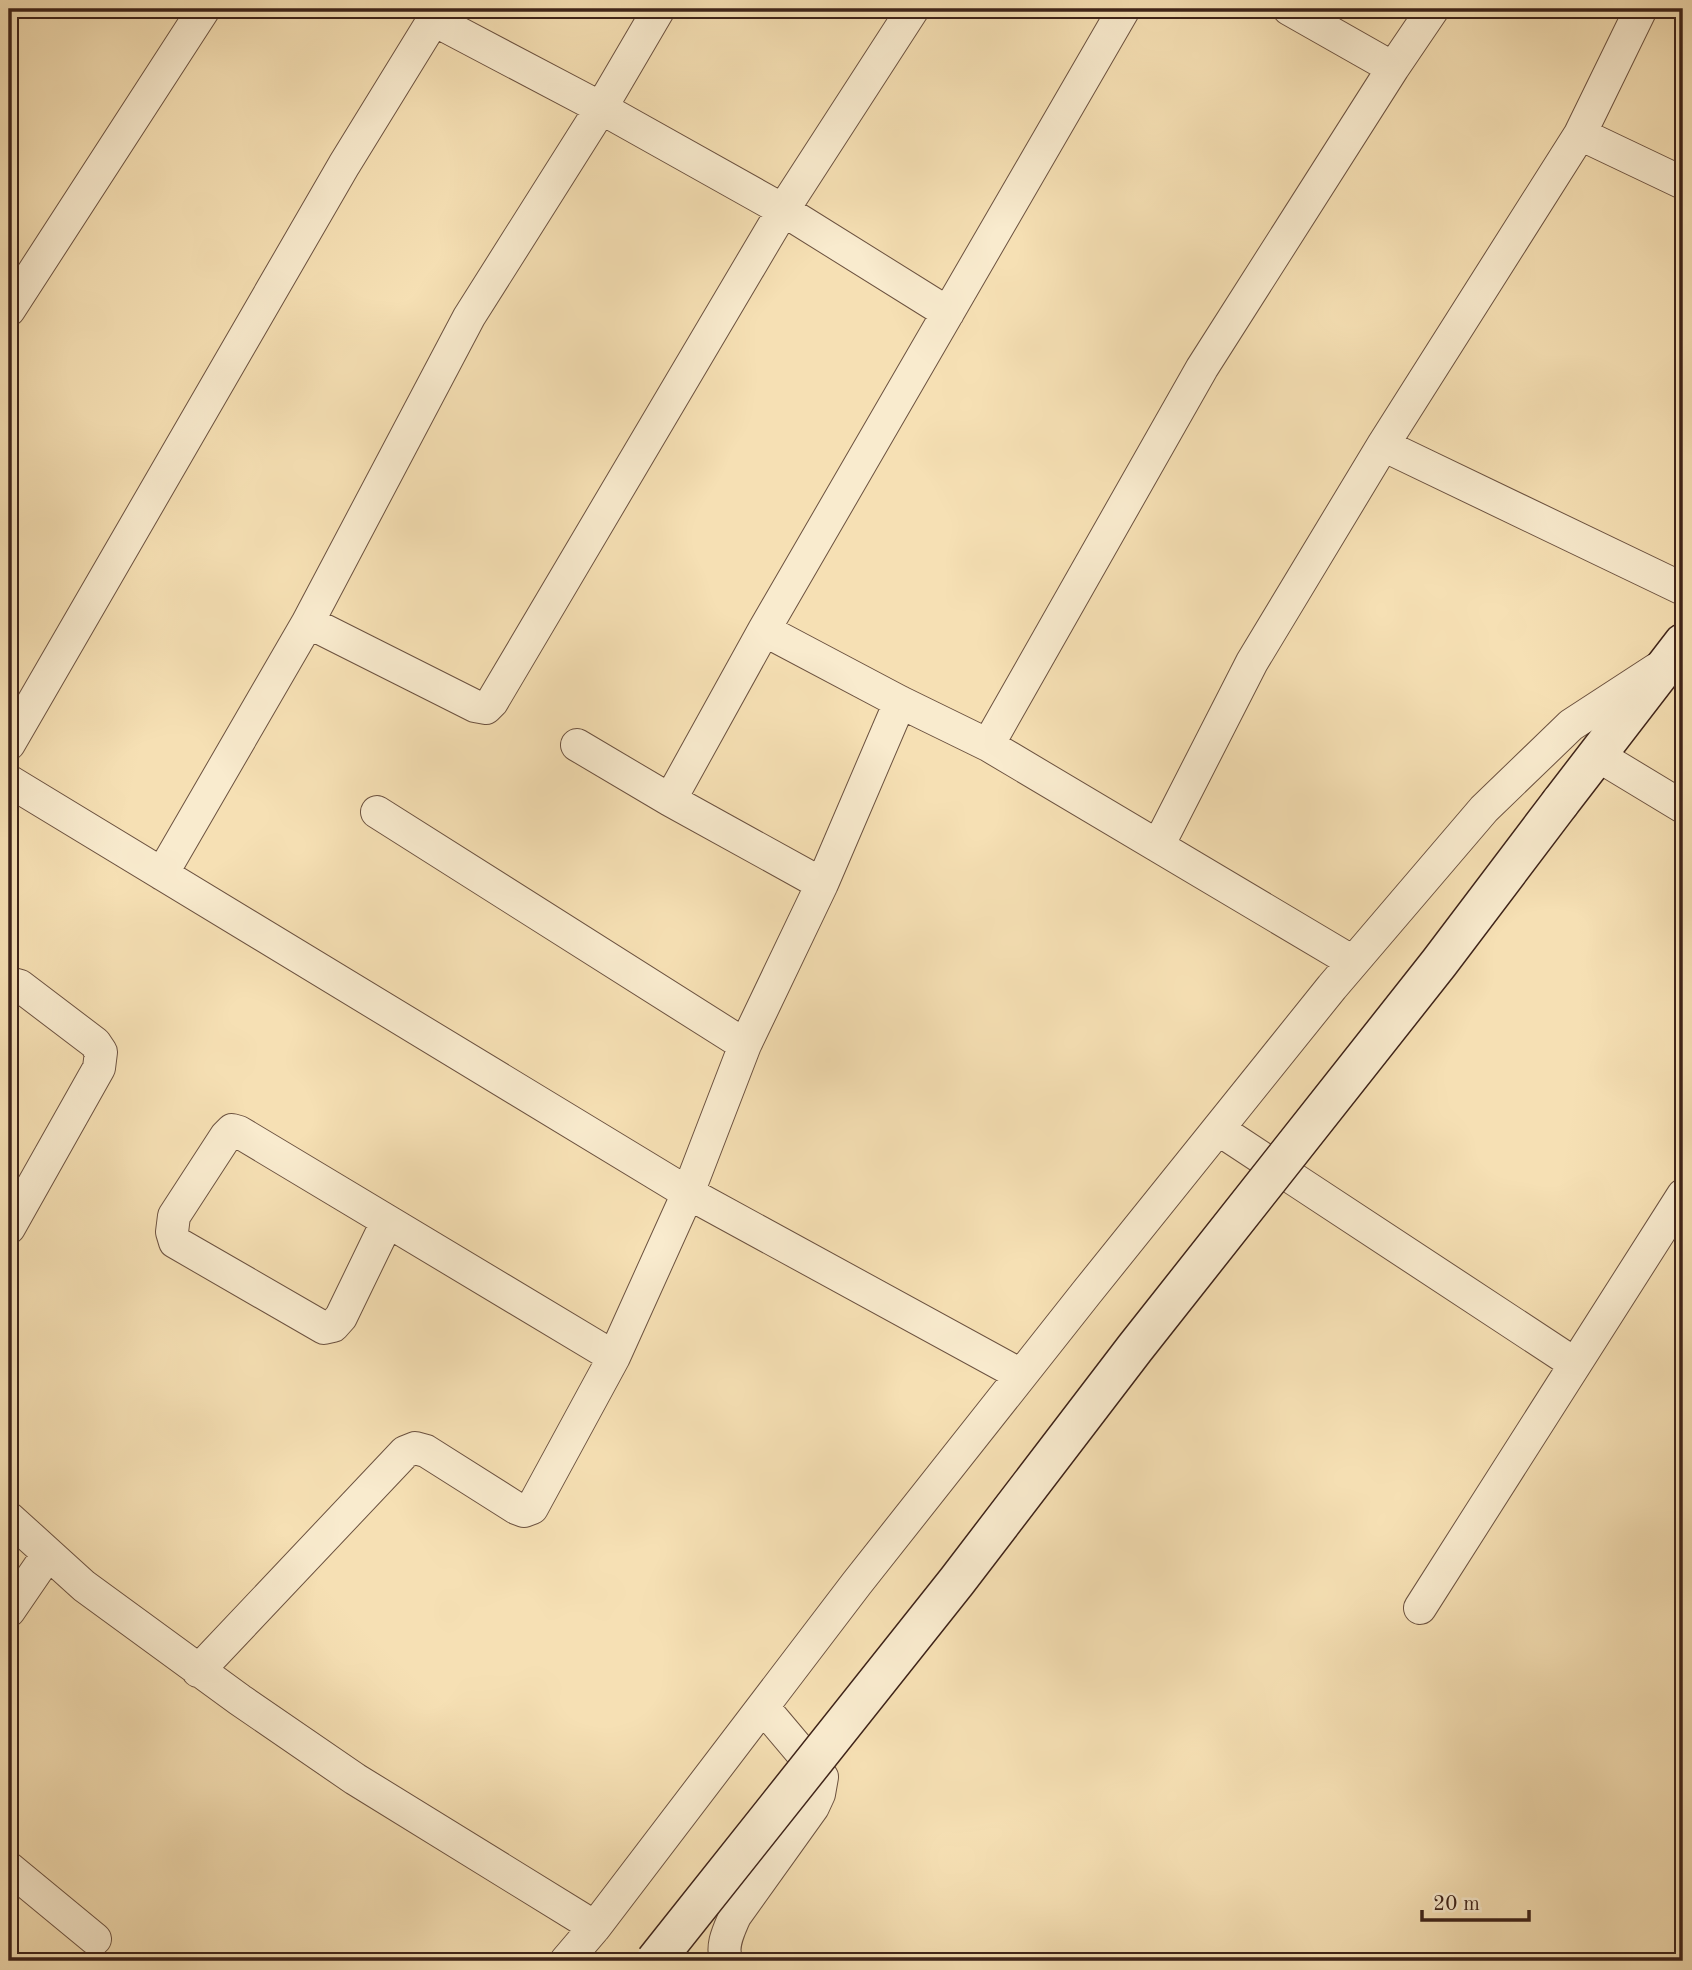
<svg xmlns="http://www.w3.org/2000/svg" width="1692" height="1970" font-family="'Old Standard TT',serif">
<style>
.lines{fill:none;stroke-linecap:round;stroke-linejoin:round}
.street-casing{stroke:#6c5240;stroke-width:34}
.secondary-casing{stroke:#3e2319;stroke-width:41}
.street{stroke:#f9ebce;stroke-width:32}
.secondary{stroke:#f9ebce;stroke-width:38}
.secondary-bridge-casing{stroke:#3e2319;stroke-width:41;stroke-linecap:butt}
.secondary-bridge{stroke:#f9ebce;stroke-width:38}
</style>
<rect width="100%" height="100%" fill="#f6e0b4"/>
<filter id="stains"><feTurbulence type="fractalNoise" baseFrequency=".00286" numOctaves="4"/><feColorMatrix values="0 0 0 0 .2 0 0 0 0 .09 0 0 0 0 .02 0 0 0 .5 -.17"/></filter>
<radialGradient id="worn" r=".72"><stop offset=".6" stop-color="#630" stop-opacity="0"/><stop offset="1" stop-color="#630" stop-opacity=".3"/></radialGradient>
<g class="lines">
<g class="street-casing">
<path id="street" d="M1289 9 1393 68
M434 20 601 108 783 210 948 313
M1580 134 1683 183
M9 310 204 9
M1383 445 1683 589
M308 622 475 706 486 708 492 702 783 210 913 9
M764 630 900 702 988 745 1353 962
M9 744 344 165 440 9
M577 745 670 800 822 884
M988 745 1202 368 1393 68 1433 9
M1597 755 1683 807
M9 781 688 1193 1021 1375
M670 800 764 630 1124 9
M377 812 745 1045
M1158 846 1252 662 1383 445 1580 134 1641 9
M162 874 308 622 469 317 601 108 659 9
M9 983 20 986 95 1043 101 1052 99 1068 9 1228
M1218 1129 1575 1364
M387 1222 341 1317 333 1326 324 1328 175 1242 172 1232 174 1216 226 1136 232 1130 239 1132 614 1357
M9 1518 84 1586 240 1700 355 1779 595 1927
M1420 1608 1683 1195
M9 1611 48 1554
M198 1671 405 1452 415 1448 426 1451 516 1508 524 1511 532 1508 614 1357 688 1193 745 1045 822 884 900 702
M9 1868 95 1939
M566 1961 595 1927 857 1583 1087 1292 1332 987 1484 809 1571 725 1657 669
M727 1961C720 1947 729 1930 735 1916L813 1807 819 1794 822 1777 763 1707"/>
</g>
<g class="secondary-casing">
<path id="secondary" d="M1560 803 1683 643"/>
</g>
<use href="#street" class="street"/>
<use href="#secondary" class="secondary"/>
<g class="secondary-bridge-casing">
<path id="secondary-bridge" d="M655 1961 957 1581 1135 1348 1439 963 1560 803"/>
</g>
<use href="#secondary-bridge" class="secondary-bridge"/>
</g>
<rect width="1692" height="1970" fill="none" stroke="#f6e0b4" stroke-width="35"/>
<rect x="10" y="10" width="1671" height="1949" fill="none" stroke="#3e2319" stroke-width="3.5"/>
<rect x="18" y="18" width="1657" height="1935" fill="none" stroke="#3e2319" stroke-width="2"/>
<path d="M1422 1910v10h107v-10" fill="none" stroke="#3e2319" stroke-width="3.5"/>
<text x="1433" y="1910" font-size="21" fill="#3e2319" stroke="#f9ebce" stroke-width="5" paint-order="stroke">20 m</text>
<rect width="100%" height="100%" filter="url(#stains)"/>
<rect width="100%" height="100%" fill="url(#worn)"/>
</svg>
